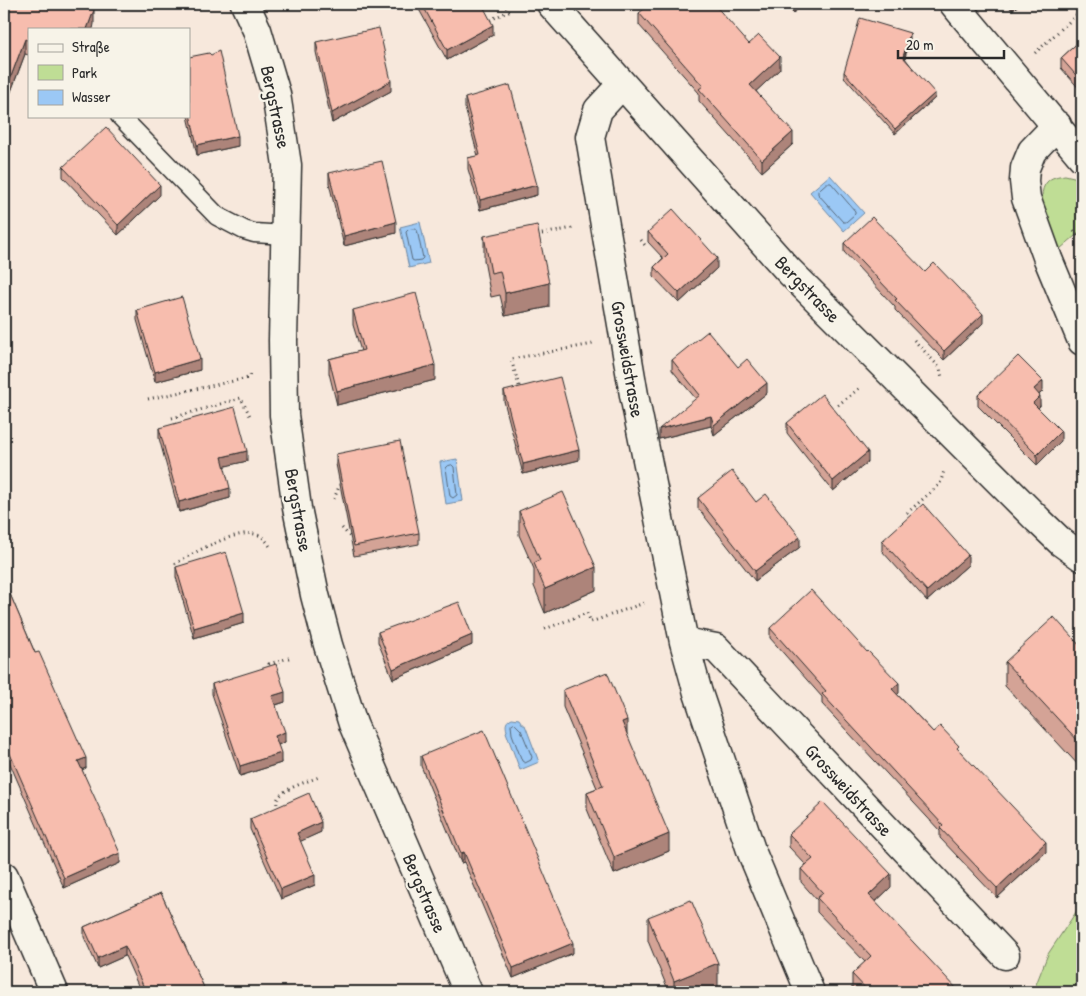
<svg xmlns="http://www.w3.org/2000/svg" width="1086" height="996" font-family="'Patrick Hand',sans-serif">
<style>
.green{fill:#bfdd95;stroke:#758460}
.water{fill:#9bc8f5;stroke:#6e89a4}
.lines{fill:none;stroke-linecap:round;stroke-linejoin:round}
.shore{stroke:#586a7c;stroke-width:1}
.service-casing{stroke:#2b2b2b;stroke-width:21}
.minor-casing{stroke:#2b2b2b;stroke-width:31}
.path{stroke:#2b2b2b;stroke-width:3;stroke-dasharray:1 4;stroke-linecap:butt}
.service{stroke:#f7f3e8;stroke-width:18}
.minor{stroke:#f7f3e8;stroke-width:28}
.wall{fill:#d4a396;stroke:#2b2b2b}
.shaded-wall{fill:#ad847a;stroke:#2b2b2b}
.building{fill:#f7bdae;stroke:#2b2b2b}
.labels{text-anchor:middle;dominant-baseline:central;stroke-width:4.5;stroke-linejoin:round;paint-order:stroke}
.street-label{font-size:19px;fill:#2b2b2b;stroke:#f7f3e8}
</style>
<rect width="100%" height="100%" fill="#f7e8dc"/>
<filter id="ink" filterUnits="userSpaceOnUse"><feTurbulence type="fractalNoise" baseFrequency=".02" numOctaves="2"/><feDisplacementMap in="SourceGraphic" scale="10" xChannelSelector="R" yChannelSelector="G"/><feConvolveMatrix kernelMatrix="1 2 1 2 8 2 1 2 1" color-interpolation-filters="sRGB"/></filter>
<g filter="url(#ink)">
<path class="green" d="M1065 175 1078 178 1082 184V230L1060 249C1052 233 1033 197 1047 182 1051 177 1059 176 1065 175Z
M1082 903V992H1033L1048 954Z"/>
<path class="water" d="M830 175 864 213 844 231 810 192Z
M420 222 429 263 409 268 400 227Z
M457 459 463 501 446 504 440 462Z
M512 718 519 719 523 725H525L539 762 520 770 506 732 507 731C505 724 506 721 512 718Z"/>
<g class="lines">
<path class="shore" d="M827 183H831L855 211V214L846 222H843L818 194V191Z
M414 229 417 230 423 258 421 260 414 261 412 260 406 232 408 230Z
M452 465 454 467 457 495 453 498 450 496 446 468 448 466Z
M514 723 521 730 532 757 531 760 525 763 522 761 512 734 511 725Z"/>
<g class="service-casing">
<path id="service" d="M120 116 217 216 244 230 254 233 285 235"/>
</g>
<g class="minor-casing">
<path id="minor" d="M245 4 257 30 276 94 287 165 283 340 284 415 297 508 315 595 328 645 353 724 468 992
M551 4 788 270 1038 520 1061 542 1082 557
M954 4 1082 157
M622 84 598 110 590 137 634 395 684 642 698 693 752 853 810 992
M1057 125 1032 151 1025 168 1024 181 1026 198 1048 259 1082 341
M684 642 716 648 1005 955
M4 876 54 992"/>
</g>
<path class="path" d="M490 20 509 11 504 4
M1035 53 1082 10
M1074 231 1081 240
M537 235 573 228
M641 240 647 248
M914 340 940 368 942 378
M519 386 511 359 593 344
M148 399 248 378 250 374
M838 405 861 387
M172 418 241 398 250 416
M334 499 340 484
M907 513 940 484 944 471
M342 528 351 538
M175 564C191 554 239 527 258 535 264 537 268 543 271 548
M545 629 587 613 591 622 644 603
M270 669 269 664 292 657
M277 809C277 804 276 800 279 797 285 788 309 781 319 777"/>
<use href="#service" class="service"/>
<use href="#minor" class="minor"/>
</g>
<path class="wall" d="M416 4H482L493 35 447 60Z
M785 4H804L793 13Z
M1007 4H1020L1012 10Z
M639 13 749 44 780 69 756 91 793 144 762 172 699 101V93L639 25Z
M4 17 94 24 29 29V55L25 54 7 102 4 101Z
M910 38 905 58 935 98 895 134 844 77V72Z
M1082 39V92L1061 68V58Z
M316 42 391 91 332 123 316 52Z
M189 57 238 146 197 155 188 116H189Z
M465 98 537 195 480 210 468 169V158L478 156 465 108Z
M63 167 160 195 118 235 63 177Z
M329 173 396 233 344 246 329 183Z
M648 232 717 268 679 303 654 277V267L663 258 648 242Z
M484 236 549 307 505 316 500 295 491 297 484 260Z
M844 243 925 272 983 323 944 360 895 310V307L844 252Z
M137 310 200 370 155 382 137 320Z
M353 310 435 380 337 405 329 373V359L361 351 353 325Z
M672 360 738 367 767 393 714 435 711 426 659 439 696 399 672 370Z
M504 391 579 460 523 474 504 401Z
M1043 391 1039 395 1040 406 1038 408 1061 441 1037 465 978 406V395Z
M787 423 868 462 833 491 787 433Z
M159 428 247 461 224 466 230 498 179 512 159 438Z
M336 454 419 533V544L354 556 336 464Z
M698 498 756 502 800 547 755 581 698 508Z
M519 511 596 590 545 613 534 586V569L519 535Z
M882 541 968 565 927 601 882 551Z
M176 567 244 623 194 638 176 577Z
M4 580 35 653 86 768 82 770 120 863 64 888 4 750Z
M770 628 899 693 897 694 933 732 959 750 1046 852 997 898 940 838V831L822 704V697L770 638Z
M378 632 472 645 393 679 378 642Z
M1082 648V767L1081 768 1005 686V662Z
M212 684 285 702 276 705 285 742 278 745 281 763 240 776 212 694Z
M563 690 627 735 669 851 614 874 587 809V792L597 788 563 707Z
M421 756 573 953 513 978 464 862 461 863 421 766Z
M250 819 321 832 300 841 315 885 281 899 250 829Z
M789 834 891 887 875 902 958 992H857L852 988V974L865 962 817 912V900L801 882V869L806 865 789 847Z
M161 893 206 992H141L125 956 98 968 84 937V927Z
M648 917 718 987 704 992H669L648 941Z"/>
<path class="shaded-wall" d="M793 4H804L793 13Z
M1012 4H1020L1012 10Z
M94 10V24L93 29H87Z
M493 25V35L447 60V50Z
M910 33V38L903 62V57Z
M25 39V54L7 102V87Z
M780 57V69L750 97V85Z
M391 81V91L332 123V113Z
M935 93V98L895 134V129Z
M793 132V144L762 172V160Z
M238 136V146L197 155V145Z
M160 185V195L118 235V225Z
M537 185V195L480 210V200Z
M396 222V233L344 246V236Z
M717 258V268L679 303V293Z
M549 283V307L505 316V293Z
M983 314V323L944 360V351Z
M200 359V370L155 382V372Z
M435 365V380L337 405V391Z
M1043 381V391L1034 399V389Z
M767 383V393L714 435V425Z
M1040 396V406L1033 413V403Z
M711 416V426L659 439V429Z
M1061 431V441L1037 465V455Z
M579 450V460L523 474V464Z
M247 451V461L222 467V457Z
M868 452V462L833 491V481Z
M230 488V498L179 512V502Z
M800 537V547L755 581V571Z
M968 555V565L927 601V591Z
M596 567V590L545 613V589Z
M244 613V623L194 638V628Z
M472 635V645L393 679V669Z
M899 683V693L892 699V689Z
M285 692V702L272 706V696Z
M627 720V737L622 722Z
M285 732V742L275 746V736Z
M1082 743V767L1081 768V744Z
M281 753V763L240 776V766Z
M86 758V768L78 771V761Z
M321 822V832L297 843V833Z
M669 834V851L614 874V857Z
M1046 842V852L997 898V888Z
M464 852V862L461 863V853Z
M120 853V863L64 888V878Z
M891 874V887L869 908V895Z
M315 875V885L281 899V889Z
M573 943V953L513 978V968Z
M125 946V956L98 968V958Z
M718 963V987L704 992H674V981Z"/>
<path class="building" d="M9 4H79L94 10 87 29H29V41L25 39 7 87 4 86V17Z
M422 4H482L493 25 447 50Z
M650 4H714L749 44 759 35 780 57 750 85 793 132 762 160 699 89 703 86 639 13Z
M860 18 910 33 903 57 935 93 895 129 844 72Z
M379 28 391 81 332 113 316 42Z
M1082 39V82L1061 58Z
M219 51 238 136 197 145 189 110V57L209 53 211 55Z
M510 85 537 185 480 200 468 158 480 155 465 98Z
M106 127 160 185 118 225 63 167Z
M382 161 396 222 344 236 329 173Z
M673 209 717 258 679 293 654 267 668 254 648 232Z
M872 217 925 272 934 263 983 314 944 351 895 300 897 299 844 243Z
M537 225 549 283 505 293 500 271 491 273 484 236Z
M416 293 435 365 337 391 329 359 364 350 353 310Z
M182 297 200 359 155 372 137 310Z
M708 331 738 367 747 359 767 383 714 425 711 416 659 429 700 395 672 360Z
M1018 356 1043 381 1034 389 1040 396 1033 403 1061 431 1037 455 978 395Z
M560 377 579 450 523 464 504 391Z
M822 394 868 452 833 481 787 423Z
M235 407 247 451 222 457 230 488 179 502 159 428Z
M400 441 419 533 354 546 336 454Z
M732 471 756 502 766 494 800 537 755 571 698 498Z
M563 492 596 567 545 589 534 563 540 560 519 511Z
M923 504 968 555 927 591 882 541Z
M226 552 244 613 194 628 176 567Z
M4 580 35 653 39 652 86 758 78 761 120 853 64 878 4 740Z
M811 590 867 652 868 651 899 683 892 689 933 732 940 726 959 746 957 748 1046 842 997 888 940 828 943 825 822 694 826 691 770 628Z
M459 602 472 635 393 669 378 632Z
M1054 617 1082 648V743L1081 744 1005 662Z
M276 664 285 692 272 696 285 732 275 736 281 753 240 766 212 684Z
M607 672 627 720 622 722 669 834 614 857 587 792 603 786 563 690Z
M484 730 573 943 513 968 464 852 461 853 421 756Z
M309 793 321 822 297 833 315 875 281 889 250 819Z
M823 802 891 874 869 895 958 990 955 992H869L852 974 871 956 817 898 823 893 801 869 813 859 789 834Z
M161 893 206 992H146L125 946 98 958 84 927Z
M691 900 718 963 674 981 648 917Z"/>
</g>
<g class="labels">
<g class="street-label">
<text transform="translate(276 107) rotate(78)">Bergstrasse</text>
<text transform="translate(808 289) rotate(46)">Bergstrasse</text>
<text transform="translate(628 359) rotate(80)">Grossweidstrasse</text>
<text transform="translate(299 510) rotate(80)">Bergstrasse</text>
<text transform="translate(849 790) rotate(47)">Grossweidstrasse</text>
<text transform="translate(425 893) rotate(67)">Bergstrasse</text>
</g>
</g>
<rect width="1086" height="996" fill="none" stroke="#f7f3e8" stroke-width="20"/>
<rect x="10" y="10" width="1066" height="976" fill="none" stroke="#2b2b2b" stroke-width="2" filter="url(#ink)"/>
<rect x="28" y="28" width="162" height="90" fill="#f7f3e8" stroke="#a5a39c"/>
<rect x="38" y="44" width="25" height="8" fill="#f7f3e8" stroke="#a5a39c"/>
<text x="72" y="52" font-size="15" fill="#2b2b2b">Straße</text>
<rect x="38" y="65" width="25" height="15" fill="#bfdd95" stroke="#a5a39c"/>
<text x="72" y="78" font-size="15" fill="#2b2b2b">Park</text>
<rect x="38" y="90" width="25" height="15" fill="#9bc8f5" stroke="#a5a39c"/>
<text x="72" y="102" font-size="15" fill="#2b2b2b">Wasser</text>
<path d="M898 50v8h106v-8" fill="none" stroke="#2b2b2b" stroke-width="2.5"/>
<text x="906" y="50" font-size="15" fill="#2b2b2b" stroke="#f7f3e8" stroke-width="4" paint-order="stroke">20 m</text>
</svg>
